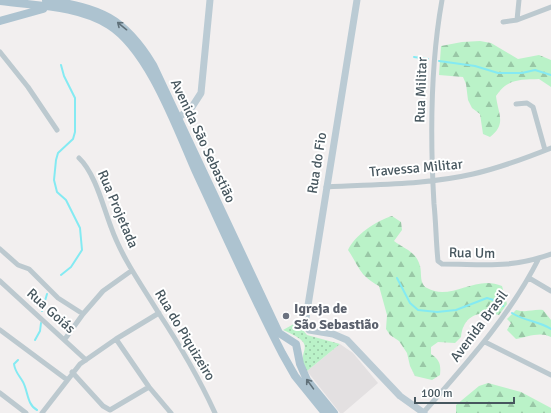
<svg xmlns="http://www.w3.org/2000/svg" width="551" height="413" font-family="Signika,sans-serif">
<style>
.education{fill:#e3e0e1}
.forest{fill:url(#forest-firs)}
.park{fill:url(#park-dots)}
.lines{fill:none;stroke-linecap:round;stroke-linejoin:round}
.stream{stroke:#84eaf2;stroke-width:2}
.street{stroke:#bcc9cf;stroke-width:5}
.secondary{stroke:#bbcbd4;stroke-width:7}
.primary{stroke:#adc3d0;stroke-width:8}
.oneway{stroke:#60717a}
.worship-dot{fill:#6b7280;stroke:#fff;stroke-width:1.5}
.labels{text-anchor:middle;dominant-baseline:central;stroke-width:4;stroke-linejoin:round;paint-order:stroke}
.street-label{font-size:14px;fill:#46565e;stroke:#fff}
.worship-label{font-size:14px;font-weight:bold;fill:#5b616d;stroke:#fff;text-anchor:start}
</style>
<defs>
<pattern id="forest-firs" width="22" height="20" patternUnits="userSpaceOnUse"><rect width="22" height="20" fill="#baf2c8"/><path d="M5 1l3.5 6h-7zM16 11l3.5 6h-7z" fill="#99c7a6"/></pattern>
<pattern id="park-dots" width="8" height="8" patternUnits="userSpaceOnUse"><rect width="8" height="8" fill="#baf2c8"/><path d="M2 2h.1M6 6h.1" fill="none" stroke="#99c7a6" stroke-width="1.8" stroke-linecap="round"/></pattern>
</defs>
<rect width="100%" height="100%" fill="#f2efef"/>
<path class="education" d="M340 344 353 353 378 383 343 413H340L307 371Z"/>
<path class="forest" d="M480 41 491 43 518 59 539 55 551 60V87L539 79C520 80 508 78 496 96 498 114 507 124 490 137L483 134 480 114 472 108 468 100 466 84 463 77 439 75 441 46 462 42Z
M392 216 401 222 402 230 394 241C404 249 416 251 420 266 422 273 419 284 427 288 451 302 475 274 502 286L507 304 499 315C480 310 463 315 461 337L455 343 438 342 431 347V354C440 360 441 365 440 375L432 380 415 376 410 366 407 353 399 341 390 335 386 329 387 315 379 286C359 275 360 268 348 250 355 235 376 221 392 216Z
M516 310C528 313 532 309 543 310L551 320V337C540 331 527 337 516 339L507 330 511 323 507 319Z
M488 383 521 392 551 408V413H456V405L479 386Z"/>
<path class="park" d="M301 320 302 329 307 335 340 344 307 371C293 349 323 347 283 330Z"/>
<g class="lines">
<path class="stream" d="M414 57 428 59
M439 61 475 66 498 73H522L535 70 551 75
M61 275 71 267 82 250 80 228 66 200 57 192 54 180 56 160 58 153 73 139 75 132V98L64 76 61 65
M397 278 410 303 418 310 437 312 456 310 487 298 497 301 503 306
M42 311 47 294
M512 313C524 321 539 321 551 329
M35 340 40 331 41 323
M18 360 14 364C15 372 19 375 23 382 28 391 27 405 37 410"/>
<path class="street" d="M442 0C430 67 430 136 434 204 436 223 436 242 438 261L442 264C484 264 509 269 551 254
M517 20 519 0
M503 22 517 20 551 7
M0 52 28 87 57 130
M516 104 527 103 533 107 545 150
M79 158C95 173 103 206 111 227 122 258 141 284 158 312 179 344 199 378 215 413
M326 187C375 184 425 185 473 174 499 168 526 158 551 148
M0 249 18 265 29 269 58 298 83 314
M529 278 551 291
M0 281 86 360
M0 330 66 379
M65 339 83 314 103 291 131 271
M116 339 149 387 171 413
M485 342 551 375
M72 372 103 406 110 410 149 387
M0 393 26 413
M42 413 80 364 116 339 159 313
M423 413C466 364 510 316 539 258"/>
<path class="secondary" d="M357 0 305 324 309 330 333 334 347 340 400 396 424 413
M178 118 192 107 201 93 210 0"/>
<path class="primary" d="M46 0C100 8 124 17 153 65L279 333 296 344 300 364 307 380 334 413
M0 1C36 6 76 5 109 25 149 50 177 129 196 172 224 232 251 293 282 353L295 376 325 413
M0 21 43 9"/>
</g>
<defs><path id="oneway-shaft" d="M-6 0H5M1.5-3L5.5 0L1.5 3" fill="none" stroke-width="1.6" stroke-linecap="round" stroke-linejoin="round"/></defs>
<g class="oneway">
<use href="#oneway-shaft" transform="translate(122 26) rotate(-141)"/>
<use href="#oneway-shaft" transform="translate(310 384) rotate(-126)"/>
</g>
<circle class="worship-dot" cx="286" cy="316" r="4"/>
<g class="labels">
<g class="street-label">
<text transform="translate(421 90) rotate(-88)">Rua Militar</text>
<text transform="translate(203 141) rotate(65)">Avenida São Sebastião</text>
<text transform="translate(317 163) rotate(-81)">Rua do Fio</text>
<text transform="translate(416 168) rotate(-5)">Travessa Militar</text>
<text transform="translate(118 209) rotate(67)">Rua Projetada</text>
<text transform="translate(472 253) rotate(1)">Rua Um</text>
<text transform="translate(51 311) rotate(42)">Rua Goiás</text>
<text transform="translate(479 326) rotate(-53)">Avenida Brasil</text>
<text transform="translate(185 335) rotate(59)">Rua do Piquizeiro</text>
</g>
<g class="worship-label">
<text x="294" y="308">Igreja de<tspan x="294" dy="16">São Sebastião</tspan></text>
</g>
</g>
<path d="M415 397v6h99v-6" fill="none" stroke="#46565e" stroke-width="2"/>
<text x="421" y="397" font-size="12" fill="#46565e" stroke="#ffffff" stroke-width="3" paint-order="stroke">100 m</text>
</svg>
